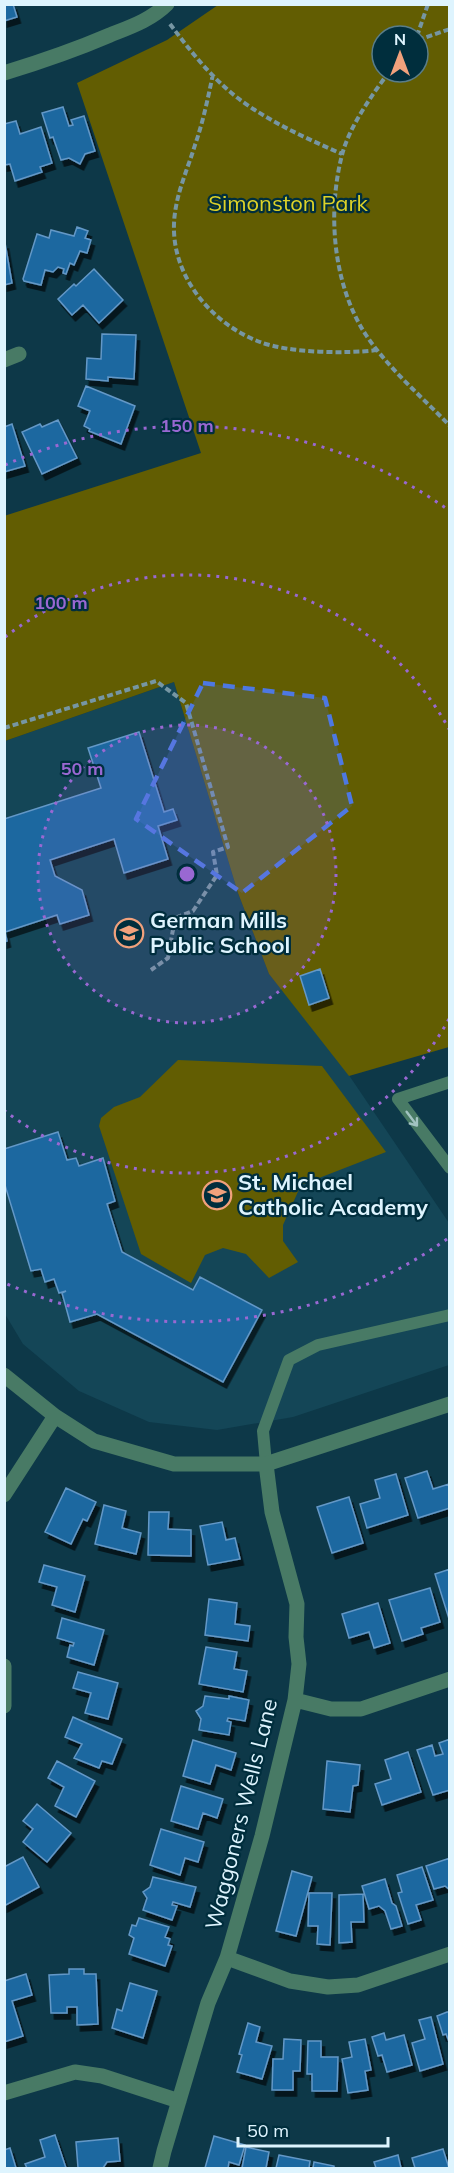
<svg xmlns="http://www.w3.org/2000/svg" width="454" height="2173" font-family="Mulish,sans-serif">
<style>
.built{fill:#144657}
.green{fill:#625d02;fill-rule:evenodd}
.building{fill:#1f68a0;stroke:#6398c7;stroke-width:1.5;filter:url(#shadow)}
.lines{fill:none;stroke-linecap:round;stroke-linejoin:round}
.path{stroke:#7696a3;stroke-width:4;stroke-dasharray:6 3;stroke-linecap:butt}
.lane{stroke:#487a65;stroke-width:12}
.street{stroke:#487a65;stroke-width:15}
.oneway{stroke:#a2c3c1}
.marked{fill:#4d78e2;fill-opacity:0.2;stroke:#4d78e2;stroke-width:4.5;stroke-dasharray:12 8;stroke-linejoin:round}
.ring{fill:none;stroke:#9968d2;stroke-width:3;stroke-dasharray:3 6}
.labels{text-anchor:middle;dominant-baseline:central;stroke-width:4.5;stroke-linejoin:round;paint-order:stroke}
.park-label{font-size:22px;fill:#dcd229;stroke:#002e3d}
.poi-label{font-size:22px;font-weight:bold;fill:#def4fe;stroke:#002e3d;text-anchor:start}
.street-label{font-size:22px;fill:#def4fe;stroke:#002e3d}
.centre{fill:#9968d2;stroke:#002e3d;stroke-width:3}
.ring-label{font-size:18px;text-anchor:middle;font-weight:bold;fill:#9968d2;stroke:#002e3d;stroke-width:4.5;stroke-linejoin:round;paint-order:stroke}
</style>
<defs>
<filter id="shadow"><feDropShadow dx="3.5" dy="6" stdDeviation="0" flood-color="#0009"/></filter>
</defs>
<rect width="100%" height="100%" fill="#0d3848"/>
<path class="built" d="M174 682 238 893 269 974 340 1062 449 1223V1365L293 1417 217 1430 149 1422 79 1391 23 1344 5 1314V741Z"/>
<path class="green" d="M218 5H449V1047L349 1076 269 974 238 893 174 682 5 741 4 516 201 453 77 83 167 40ZM382 36H418V72H382Z
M178 1060 322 1066 386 1152 301 1185 283 1225V1241L298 1262 269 1278 246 1254 223 1248 205 1255 191 1283 141 1254 99 1126 101 1118 114 1107 140 1097Z"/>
<path class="building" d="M4 4H13L17 17 4 21Z
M63 107 69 126 73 125 71 120 84 116 95 151 85 154 80 164 69 158 61 160 53 137 50 138 42 113Z
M16 121 20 134 41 127 52 163 40 167 42 172 15 181 10 164 4 165V124Z
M77 227 88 231 85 238 91 240 87 253 80 251 74 265 70 263 66 274 63 273 64 269 58 267 53 272 45 270 41 285 24 281 23 279 37 234 49 238 51 230 74 236Z
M5 243 12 283 4 285V243Z
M94 269 123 300 99 323 83 305 72 315 58 299 74 284 76 286Z
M102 334 136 335 134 379 108 377V381L86 379 87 358 101 359Z
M86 386 135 406 121 444 89 431 90 429 84 426 90 411 78 406Z
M58 420 77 458 42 474 22 432 40 424 42 427Z
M12 424 25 466 4 472V427Z
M139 732 164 812 173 809 177 820 158 826 168 859 124 873 114 839 50 860 55 876 82 890 89 915 60 924 57 915 5 932 7 941 4 942V819L101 788 88 748Z
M320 969 329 998 309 1005 300 976Z
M58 1132 67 1160 76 1158 79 1166 103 1158 115 1201 107 1204 122 1252 193 1290 200 1277 262 1310 223 1382 97 1314 70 1322 62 1293 66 1291 59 1293 54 1279 45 1282 41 1269 31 1271 4 1182V1149Z
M427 1471 433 1489 449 1484 450 1508 418 1518 405 1478Z
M396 1474 408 1515 367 1528 360 1504 380 1498 375 1480Z
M66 1488 96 1502 87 1521 83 1519 71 1544 45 1532Z
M349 1497 363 1543 332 1553 317 1507Z
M104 1505 126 1511 122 1528 141 1533 136 1554 95 1544Z
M149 1512H169L168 1529 191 1530V1556L148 1555Z
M222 1522 226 1540 235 1538 240 1559 208 1565 200 1526Z
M44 1565 85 1576 75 1612 52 1605 57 1587 39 1582Z
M450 1569V1622L435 1574Z
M430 1588 440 1622 421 1628 423 1634 402 1641 389 1600Z
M209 1599 237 1603 235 1624 250 1626 248 1641 205 1635Z
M378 1603 390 1643 374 1648 369 1632 349 1638 342 1614Z
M62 1618 104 1630 94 1665 67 1657 70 1645 73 1646 74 1643 57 1638Z
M206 1647 237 1652 234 1669 247 1671 243 1692 199 1684Z
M78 1672 118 1683 108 1719 85 1713 91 1693 73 1688Z
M205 1696 229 1699V1696L249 1700 245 1721 228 1718 227 1721 231 1722 229 1735 199 1730 201 1719 196 1711 203 1706Z
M73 1717 122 1739 112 1764 102 1761 99 1768 74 1758 82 1744 65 1737Z
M450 1739V1790L433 1795 417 1750 432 1745 435 1756 443 1754 439 1743Z
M193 1740 236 1753 231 1770 216 1765 210 1784 183 1776Z
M408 1752 421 1792 382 1805 375 1784 391 1779 385 1760Z
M57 1761 95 1781 76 1817 55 1806 64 1787 48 1778Z
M327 1761 360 1765 358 1785 353 1786 350 1812 323 1809Z
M181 1786 223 1799 217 1818 203 1813 198 1829 171 1821Z
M37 1804 71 1833 47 1862 23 1842 33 1829 23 1821Z
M161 1829 204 1842 198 1862 185 1858 180 1875 150 1865Z
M23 1857 39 1887 4 1906V1867Z
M450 1858V1890L445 1886 434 1889 426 1866Z
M422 1867 433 1900 416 1905 421 1920 408 1924 398 1893 402 1892 397 1875Z
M292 1871 312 1877 296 1936 276 1931Z
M153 1877 196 1887 190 1907 173 1902 172 1905 177 1906 172 1920 143 1910 147 1898 143 1892 150 1887Z
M385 1879 392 1903 396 1906 402 1926 391 1929 385 1911 379 1906 369 1909 362 1886Z
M309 1893H332L330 1945 317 1944 318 1926H308Z
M363 1894 364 1922H351L352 1942 339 1943V1895Z
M139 1918 169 1927 165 1937 170 1939 168 1945 172 1946 165 1966 129 1954 134 1938 129 1935 132 1925 136 1926Z
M69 1969H84V1974H96L98 2024 77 2025V2007H67V2013H51L49 1975 69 1974Z
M26 1974 32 1995 12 2001 23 2036 4 2042V1981Z
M130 1983 157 1991 143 2038 112 2028 117 2009 122 2011Z
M447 2012H450V2044L446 2034 443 2035 437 2016Z
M431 2017 443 2064 420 2071 412 2043 425 2039 419 2020Z
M248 2023 260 2027 256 2042 272 2046 262 2079 237 2072 242 2055 239 2054Z
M384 2033 386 2040 404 2035 412 2065 387 2072 382 2055 378 2056 372 2037Z
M284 2039 301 2040 300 2071H293V2090H272L273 2059H283Z
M365 2039 371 2070 365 2071 368 2090 348 2093 342 2059 352 2057 349 2042Z
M308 2041H321V2057H338L337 2091H312V2074H307Z
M55 2135 66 2168H27L25 2164 45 2157 40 2140Z
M214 2136 245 2145 239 2165 229 2162 228 2168H205Z
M118 2138 120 2161 107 2162 103 2168H78L76 2142Z
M246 2147 269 2152 266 2168H242Z
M10 2148 16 2168H4V2150Z
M443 2149 449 2168H415L412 2158Z
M279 2155 310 2161 309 2168H276Z
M398 2155 401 2168H376L374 2162Z
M314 2162 334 2166V2168H313Z"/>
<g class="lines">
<path class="path" d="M170 24C191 52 214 81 243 102 274 124 308 139 342 154
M417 36 428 4
M418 40 450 29
M389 72C372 95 349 127 342 155 327 213 333 285 366 335 388 368 422 397 450 426
M213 74C208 98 203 122 195 145 187 171 175 196 174 224 172 277 212 324 260 342 289 353 346 354 377 350
M4 728 156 681 186 703 228 847 213 852 217 875 193 911 175 918 168 958 151 970"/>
<path class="lane" d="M450 1082 398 1099 450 1168
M266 1464 263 1431 289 1360 318 1345 450 1315"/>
<path class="street" d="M4 73C40 62 75 50 110 35 130 27 151 20 167 4
M4 360 19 354
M4 1375 55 1416 94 1441 174 1464H266L450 1404
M4 1495 55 1416
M4 1666V1706
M295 1700 331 1709H361L450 1679
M227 1958 290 1981 328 1987 358 1985 450 1954
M4 2093 75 2072 102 2076 179 2101
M160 2168 164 2151 208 2003 227 1958 262 1836 295 1700 299 1664 296 1637 297 1604 272 1512 266 1464"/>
</g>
<defs><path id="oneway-shaft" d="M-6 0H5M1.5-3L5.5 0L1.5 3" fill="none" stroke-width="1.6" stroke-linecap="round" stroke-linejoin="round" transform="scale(1.5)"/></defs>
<use class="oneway" href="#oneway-shaft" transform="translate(412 1119) rotate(53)"/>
<path class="marked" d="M203 683 325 698 352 806 242 893 136 819Z"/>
<circle cx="187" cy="874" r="149" fill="#9968d2" fill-opacity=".12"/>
<g class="ring">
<circle cx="187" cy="874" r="149"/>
<path d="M449 1019A299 299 0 0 1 5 1111M5 637A299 299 0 0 1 449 729"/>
<path d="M447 1239A448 448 0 0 1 5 1283M5 465A448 448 0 0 1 447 509"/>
</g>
<defs>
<g id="school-ring" transform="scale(1.5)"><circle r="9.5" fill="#002e3d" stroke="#f1a17c" stroke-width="1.5"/><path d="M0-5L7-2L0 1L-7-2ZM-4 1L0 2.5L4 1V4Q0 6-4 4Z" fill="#f1a17c"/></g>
</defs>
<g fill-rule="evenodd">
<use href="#school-ring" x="129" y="933"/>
<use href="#school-ring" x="217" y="1195"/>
</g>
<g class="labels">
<g class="park-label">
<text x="288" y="203">Simonston Park</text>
</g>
<g class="poi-label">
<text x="150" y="920">German Mills<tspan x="150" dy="25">Public School</tspan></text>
<text x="238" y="1182">St. Michael<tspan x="238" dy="25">Catholic Academy</tspan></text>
</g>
<g class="street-label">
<text transform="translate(241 1814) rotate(-76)">Waggoners Wells Lane</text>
</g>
</g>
<circle cx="187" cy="874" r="9" class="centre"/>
<g class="ring-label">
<text x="187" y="432">150 m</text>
<text x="61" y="609">100 m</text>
<text x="82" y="775">50 m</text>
</g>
<rect width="454" height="2173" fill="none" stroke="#def4fe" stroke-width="12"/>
<g transform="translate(400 54)"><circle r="28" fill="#002e3d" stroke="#597d8a" stroke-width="1.5"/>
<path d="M0-4.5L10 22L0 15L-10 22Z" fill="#f1a17c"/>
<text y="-9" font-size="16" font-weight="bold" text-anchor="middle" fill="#def4fe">N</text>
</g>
<path d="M238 2137v9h150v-9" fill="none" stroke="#def4fe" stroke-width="3"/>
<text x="247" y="2137" font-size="18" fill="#def4fe" stroke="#002e3d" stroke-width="4.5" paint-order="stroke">50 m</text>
</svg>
